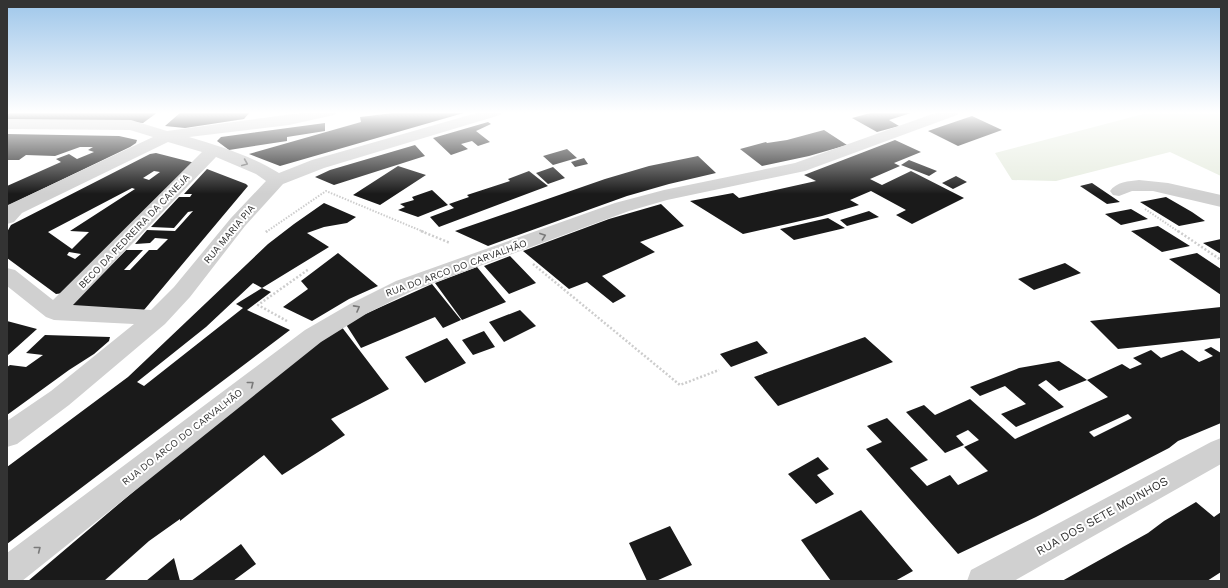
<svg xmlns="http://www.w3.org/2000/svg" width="1228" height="588" font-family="'Work Sans',sans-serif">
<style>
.green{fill:#e6ecdf}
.building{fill:#1a1a1a;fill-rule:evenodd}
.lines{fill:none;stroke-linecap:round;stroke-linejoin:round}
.path-far1{stroke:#cdcdcd;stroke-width:2;stroke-dasharray:1.5 1.5;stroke-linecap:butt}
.path{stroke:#cdcdcd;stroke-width:2.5;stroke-dasharray:2 2;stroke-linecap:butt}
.minor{fill:#d0d0d0;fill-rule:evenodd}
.oneway{stroke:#7a7a7a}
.labels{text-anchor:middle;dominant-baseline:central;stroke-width:4;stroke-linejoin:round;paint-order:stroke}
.street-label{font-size:10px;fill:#333;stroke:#fff}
.near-street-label{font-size:12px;fill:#333;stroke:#fff}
</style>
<rect width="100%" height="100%" fill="#fff"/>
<path class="green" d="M1151 112H1221V176L1170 152 1056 181 1012 180 995 153Z"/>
<path class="building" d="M11 112H158L143 123 112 121 7 120V115Z
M181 112H250L244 119 185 128 165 126Z
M401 112H467L280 166 249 154 361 122 360 117Z
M874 112H914L889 120 899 126 877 132 852 118Z
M972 116 1002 130 958 146 928 131Z
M488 122 491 124 476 131 490 142 478 146 472 141 461 144 468 149 451 155 433 138Z
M325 123V131L287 137V141L229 150 217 141 221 137Z
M824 130 847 145 809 156 762 166 740 149 766 142 767 143 787 140Z
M7 134 119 136 137 140 136 143 130 147 7 206V186L61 162 56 159 69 154 77 159 94 152 88 150 93 147H80L55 156 26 155 19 160H7Z
M895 140 921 152 894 163 900 166 870 179 882 185 911 171 964 198 912 224 896 215 906 210 871 191 850 200 859 205 822 216 743 234 690 201 733 193 739 198 816 181 804 175Z
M415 145 425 156 334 185 315 177 330 170Z
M567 149 577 158 553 165 543 156Z
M156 153 195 163 64 293 56 294 7 258V232L11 225 150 154ZM154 171 160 172 149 180 143 178ZM132 188 135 189 70 231 89 232 72 249 48 232ZM69 252 81 254 75 259 67 255Z
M698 156 716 173 669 184 627 196 488 246 455 231 605 179 649 166Z
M584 158 588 164 575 167 571 162Z
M909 160 937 171 929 176 901 165Z
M398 166 426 175 380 205 353 195Z
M553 167 565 178 548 184 536 173Z
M207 169 246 184 248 186 144 310 67 309 126 250H143L124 270H130L149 250H157L168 239 155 238 150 243 135 244 147 230 175 231 193 211 188 212 174 228 151 227 179 197H190L192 194H184Z
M529 171 548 186 439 227 430 217 454 208 449 204 469 197 467 195 510 181 508 179Z
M956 176 967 182 953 189 942 183Z
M1092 183 1120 202 1107 204 1080 186Z
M432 190 448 205 418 217 398 210 405 207 400 204 414 200 412 197Z
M1166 197 1192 212 1205 221 1179 226 1140 202Z
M324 203 356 217 347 223 324 227 307 233 329 247 262 288 253 283 206 327 137 382 144 386 243 308 236 304 262 288 271 292 247 310 290 330 7 544V467L128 377 268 244 294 224Z
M661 204 684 226 640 242 655 252 602 276 626 296 613 303 587 282 569 289 523 251 609 219Z
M1131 209 1148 219 1121 225 1105 214Z
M869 211 879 217 847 226 840 220Z
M828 218 845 228 794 240 780 229Z
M1158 226 1190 246 1162 252 1131 231Z
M1221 239V254L1203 243Z
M338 253 378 286 349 299 312 321 283 307 308 289 301 281Z
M1197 253 1221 269V295L1169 259Z
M510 256 536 283 509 294 484 266Z
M1065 263 1081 273 1034 290 1018 279Z
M477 267 506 302 462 320 435 283Z
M432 284 461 320 443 328 435 317 361 348 345 323Z
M1221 307V338L1118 349 1090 321Z
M520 310 536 326 504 342 489 322Z
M7 321 37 329 7 356Z
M341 326 389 389 331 419 345 435 282 475 264 455 180 521V519L149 541 104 581H28L226 413Z
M484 331 495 347 473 355 462 340Z
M45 335 110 337 109 341 94 354 69 370 7 415V367L10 365 26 367 43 355 26 353Z
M865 337 893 362 778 406 754 377Z
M447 338 466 363 425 383 405 357Z
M757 341 768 353 731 367 720 354Z
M1211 347 1221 353V423L1178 441 1169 448 1036 517 958 554 866 449 882 442 867 426 887 418 928 460 910 468 927 486 950 475 958 485 988 471 964 447 979 440 968 430 956 436 964 445 945 453 906 412 924 405 935 415 970 399 1015 439 1108 397 1087 380 1122 364 1130 369 1142 364 1133 358 1151 350 1161 358 1182 350 1199 362 1213 356 1204 350ZM1128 414 1132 418 1094 437 1089 432Z
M1059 361 1087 380 1059 391 1046 380 1038 385 1064 407 1016 427 1001 414 1026 404 1005 386 980 396 970 387 1019 368Z
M818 457 829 469 817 475 834 494 816 504 788 474Z
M1196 502 1214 517 1221 512V572L1207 581H1062L1148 533 1164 521Z
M861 510 913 571 895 581H831L801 540Z
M670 526 692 565 656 581H647L629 543Z
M241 544 256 564 233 581H191Z
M174 558 180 581H146Z"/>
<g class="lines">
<path class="path-far1" d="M1145 209 1179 232
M266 232 326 191 424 232"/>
<path class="path" d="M421 231 450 243
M1178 231 1221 260
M266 232 267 231
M533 264 680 385 719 370
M287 321 258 305 309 269"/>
<path class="minor" d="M307 112H337L334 115 289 125 189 137C219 146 252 156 279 173L312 160 480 112H503L500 115 324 168 283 184 245 226 190 297 165 324 69 405 17 444 7 447V421L51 391 134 324 54 320 46 317 7 286V268L15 270 53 300 202 152 168 142 22 213 14 222 7 224V206L8 205 153 137 130 130 7 129V119L131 120 167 131ZM216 157 256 174 266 181 231 218 174 287 151 310 73 305Z
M938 112H960L957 115 805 171 667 200 629 211 412 291 366 314 321 342 22 581H7V553L305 330 350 304 396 281 615 203 664 190 795 163Z
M1139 180 1168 183 1221 195V207L1153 191H1132L1119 196 1113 195 1110 191C1116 182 1129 181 1139 180Z
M1221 438V464L1014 581H967L971 570 1211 442Z"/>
</g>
<defs><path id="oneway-chevron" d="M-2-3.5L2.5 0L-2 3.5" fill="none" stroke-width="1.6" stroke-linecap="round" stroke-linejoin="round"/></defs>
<g class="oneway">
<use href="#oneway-chevron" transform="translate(245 163) rotate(23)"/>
<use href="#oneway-chevron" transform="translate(543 236) rotate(-20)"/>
<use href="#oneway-chevron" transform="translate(357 308) rotate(-29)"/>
<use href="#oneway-chevron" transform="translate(251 384) rotate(-38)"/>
<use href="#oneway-chevron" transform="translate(38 549) rotate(-38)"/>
</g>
<linearGradient id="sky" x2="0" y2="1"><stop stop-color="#9ec6ea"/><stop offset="0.58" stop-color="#fff"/><stop offset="1" stop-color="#fff" stop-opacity="0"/></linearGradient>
<rect width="1228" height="194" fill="url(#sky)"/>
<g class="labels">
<g class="street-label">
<text transform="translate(134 231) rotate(-46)">BECO DA PEDREIRA DA CANEJA</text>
<text transform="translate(229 234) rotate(-50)">RUA MARIA PIA</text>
<text transform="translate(456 268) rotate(-20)">RUA DO ARCO DO CARVALHÃO</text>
<text transform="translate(182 437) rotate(-38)">RUA DO ARCO DO CARVALHÃO</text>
</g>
<g class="near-street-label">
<text transform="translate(1102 516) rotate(-29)">RUA DOS SETE MOINHOS</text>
</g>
</g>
<rect width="1228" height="588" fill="none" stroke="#333333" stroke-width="16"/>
</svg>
